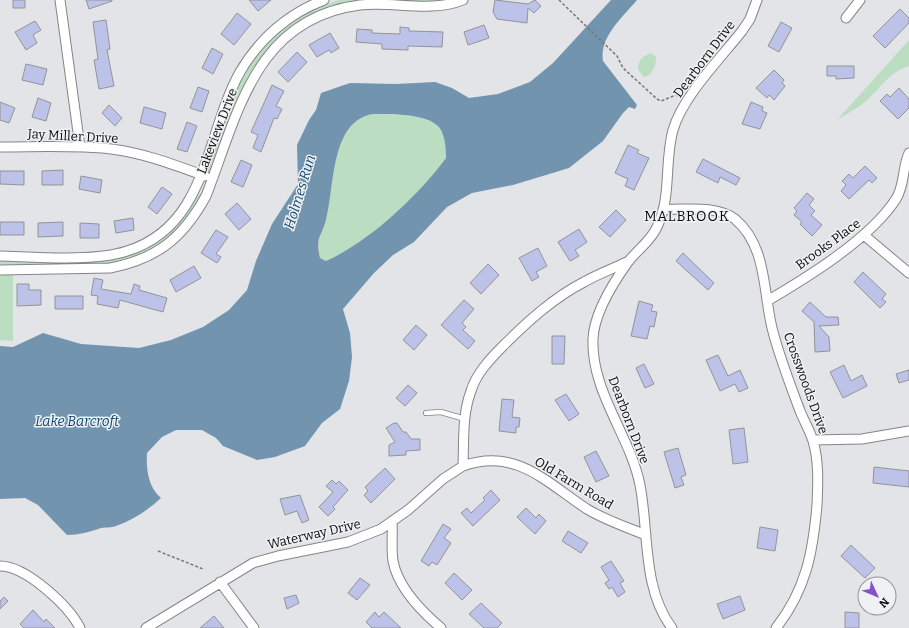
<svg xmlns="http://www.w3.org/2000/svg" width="909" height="628" font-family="Bitter,serif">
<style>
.green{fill:#bbddc2}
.water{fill:#7294ae;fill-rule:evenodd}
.building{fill:#bdc2e9;stroke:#939497}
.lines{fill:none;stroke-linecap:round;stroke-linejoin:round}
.lane-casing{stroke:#858589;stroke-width:6}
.street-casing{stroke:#858589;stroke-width:11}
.path{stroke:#767779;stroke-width:1.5;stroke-dasharray:3 2;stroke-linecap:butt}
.lane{stroke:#fff;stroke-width:4.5}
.street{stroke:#fff;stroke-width:9}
.labels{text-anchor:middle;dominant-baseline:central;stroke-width:3;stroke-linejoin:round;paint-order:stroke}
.street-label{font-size:13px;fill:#0b0b0c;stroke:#f0f1f4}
.water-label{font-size:14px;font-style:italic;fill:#0b486c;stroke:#f0f1f4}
.neighbourhood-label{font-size:14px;letter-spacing:1px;fill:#0b0b0c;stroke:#f0f1f4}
</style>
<rect width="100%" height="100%" fill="#e3e4e7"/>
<path class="green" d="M339 0H451C420 6 388 0 357 2 300 6 257 52 237 102 234 111 217 160 213 163L212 159C237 84 255 25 339 0Z
M909 40V66C889 72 881 88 866 101 857 109 846 114 837 120Z
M651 53 656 57C656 65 653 75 644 77L638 70C637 61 643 56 651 53Z
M373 114C390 114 432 113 441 130 445 138 446 148 446 158 415 199 372 239 326 261L320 258C315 237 321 238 326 220 335 187 330 121 373 114Z
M201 193 203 196 177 232 142 256 109 264 0 266V260L119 257C145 250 168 238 184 216 190 210 193 198 201 193Z
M0 274H13V341L0 340Z"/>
<path class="water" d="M611 0H637C623 17 599 37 603 61L637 105 635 109 629 107 623 113 603 141 569 168 513 185 472 193 447 207 414 242 393 255 374 273 343 309 350 333 352 357 349 381 340 409 322 423 305 446 275 457 257 460 223 446 216 438 202 430H176L162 437 147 453C146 469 148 487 161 498 148 510 133 520 116 526 111 528 106 527 101 528 89 532 79 535 67 535L38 505 25 498 0 499V346L13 347 43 333 81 344 139 348 171 340 203 327 229 310 247 290 256 261 272 224 298 184 297 145 309 120 316 110 321 93 350 83 396 84 435 82 452 88 469 98 498 94 530 82 553 63ZM373 114C390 114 432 113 441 130 445 138 446 148 446 158 417 197 370 241 326 261L320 258C315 237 321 238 326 220 335 187 330 121 373 114Z"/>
<path class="building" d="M13 0H25V8H13Z
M86 0H112V1L89 9Z
M249 0H271L258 11Z
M495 0 528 4 535 0 541 6 534 13 528 8 527 23 497 19 493 12Z
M900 9 909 18V23L885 48 873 36Z
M237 13 251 24 234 45 221 34Z
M106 20 110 49 107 50 114 86 99 89 94 60 98 59 93 22Z
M35 21 41 30 33 35 37 43 26 50 15 32Z
M781 22 792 28 779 52 768 46Z
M484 25 489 38 468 45 464 32Z
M400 27 409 28V31L443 32 442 47 408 46V50L382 49V44L356 42 357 29 372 30V33L400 34Z
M330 33 339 48 331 53 329 50 317 57 309 45Z
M212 48 223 54 213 74 202 68Z
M297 52 307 62 288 82 278 72Z
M26 64 47 69 43 85 22 80Z
M827 66H854V78L836 79V76H827Z
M774 70 784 80 782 83 785 86 774 100 769 95 767 98 756 88Z
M272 85 284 91 276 106 282 109 277 119 274 118 261 152 253 148 258 135 251 132Z
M198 87 209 91 202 112 190 108Z
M899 88 909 99V108L898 119 880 101 887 94 890 97Z
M38 98 51 103 46 121 32 117Z
M0 102 15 108 9 123 0 120Z
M751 102 763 107 762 111 767 113 760 129 742 124Z
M109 105 122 118 115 126 102 113Z
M144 107 166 113 162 129 140 123Z
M187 122 197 126 187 152 177 149Z
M628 145 639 150 637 153 649 158 634 190 625 186 628 179 615 173Z
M703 159 740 178 736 185 720 177 718 183 696 172Z
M241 160 252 165 243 187 231 182Z
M865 166 877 178 872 183 869 180 849 199 841 191 846 185 842 181 849 174 853 178Z
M63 170V185H42V171Z
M0 171H24V185L0 184Z
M81 176 102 180 100 193 79 189Z
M162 187 172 194 157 214 148 207Z
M807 193 814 199 809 205 815 211 811 215 822 225 812 236 800 224 802 222 794 215 797 211 794 208Z
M237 203 251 219 239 230 225 214Z
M616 210 626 220 610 237 599 227Z
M133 218 134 230 116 233 114 221Z
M0 222H24V235H0Z
M63 222V236L38 237V223Z
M80 223 99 224V238H80Z
M579 229 587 242 575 250 579 256 570 261 558 242Z
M216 230 228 237 216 254 221 257 217 263 201 253Z
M538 248 547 266 536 272 539 277 532 281 519 258Z
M683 253 714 283 708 290 676 261Z
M488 264 499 275 481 294 470 283Z
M194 266 201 278 176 292 170 280Z
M863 272 886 294 882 299 886 302 880 308 854 282Z
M94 278 103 280 101 289 131 294 134 284 140 286 139 290 167 298 163 312 120 300 118 308 97 304 98 296 91 295Z
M17 284H29V290H41V305L17 306Z
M55 296H83V309H55Z
M464 300 474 309 462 323 466 327 463 330 475 341 468 349 441 325Z
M639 301 653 305 651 311 657 312 654 327 650 326 647 339 631 336Z
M810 302 826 317H838L839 325 819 326 829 337 830 351 815 352 814 322 802 311Z
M416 325 427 335 414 350 403 340Z
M552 336H565L564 364H552Z
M718 355 728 376 740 370 748 388 739 392 735 384 720 391 706 360Z
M644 364 654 384 645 388 636 368Z
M844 365 851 381 862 375 867 386 843 398 830 372Z
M909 370V380L899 383 896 374Z
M408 385 417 393 405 406 396 398Z
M566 394 579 414 569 421 555 400Z
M502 399 514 400 512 417 520 418 519 427H516V433L499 431Z
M394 423H397L403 432H406L411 439H420V450L406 451V455L389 456V445L395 442 386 428Z
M744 428 748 462 733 464 729 430Z
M678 448 686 475 681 477 684 485 675 488 664 452Z
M596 451 609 476 596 482 584 457Z
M874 467 909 471V487L873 483Z
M385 468 395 479 371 503 364 495 368 491 365 487Z
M332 480 336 484 339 481 348 490 333 507 335 509 328 516 319 507 333 492 326 486Z
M491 490 500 500 473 526 461 513 467 508 471 513 485 500 483 498Z
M300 495 309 520 302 523 297 511 285 515 280 499Z
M526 508 536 518 539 514 546 521 535 534 517 517Z
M443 524 451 529 444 538 451 543 437 565 432 562 429 566 421 561Z
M760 527 778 530 775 551 757 548Z
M568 531 588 543 581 553 562 541Z
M851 545 875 568 865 578 841 556Z
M611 561 624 581 620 583 625 592 618 597 612 587 609 589 605 583 609 580 601 567Z
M454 573 472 590 462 600 445 583Z
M360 578 370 585 357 600 348 593Z
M296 595 299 603 287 609 284 598Z
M740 596 745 610 723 619 717 604Z
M4 597 8 601 0 609V601Z
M481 603 502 623 497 628H484L469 614Z
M33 610 44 622 46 619 55 628H24L20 624Z
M375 612 379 617 384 612 401 628H372L366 622Z
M845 612 859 613V628H845Z
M214 616 224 628H200Z"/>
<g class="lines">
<g class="lane-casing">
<path id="lane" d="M426 413 441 412 465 419"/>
</g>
<g class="street-casing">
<path id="street" d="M60 0 80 147
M846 18 860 0
M0 147C37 147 74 145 111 149 144 153 175 165 205 176
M664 209C686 210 717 205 735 219 767 246 763 291 772 328 779 356 790 384 800 411 804 421 810 431 813 441 819 461 818 484 817 505 813 552 806 590 776 628
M865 236 909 273
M0 256C36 257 94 262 127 251 208 226 205 135 240 72 259 39 289 13 324 0
M0 270 110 268C157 259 183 238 206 196 238 114 255 18 360 5 394 1 430 13 463 0
M767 301C808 277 870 239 896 199 905 185 902 168 909 153
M813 440 862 439 909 431
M463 466C516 447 547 483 587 509 605 520 626 527 646 535
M392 521C393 534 391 549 393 561 398 588 421 611 441 628
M0 566C26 566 69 606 80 628
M220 582 254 628
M146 628 253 563 278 556 348 542 381 529 408 510 443 479 463 466C464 441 462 415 471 391 476 374 490 359 503 346 527 322 553 298 584 282 598 274 614 268 629 261
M672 628C642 589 649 531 640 485 630 435 591 392 593 339 594 313 613 283 628 262 637 250 651 241 657 227 672 196 664 162 673 130 683 96 720 59 742 31L750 19 757 0"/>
</g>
<path class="path" d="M559 0 617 56 623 68 657 99 661 101 676 95 680 97
M158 551 203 569"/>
<use href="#lane" class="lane"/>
<use href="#street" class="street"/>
</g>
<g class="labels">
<g class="street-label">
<text transform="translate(704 59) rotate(-53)">Dearborn Drive</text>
<text transform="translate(217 131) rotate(-69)">Lakeview Drive</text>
<text transform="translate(73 136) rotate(3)">Jay Miller Drive</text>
<text transform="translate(828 244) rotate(-36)">Brooks Place</text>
<text transform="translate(806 383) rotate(70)">Crosswoods Drive</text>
<text transform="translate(629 420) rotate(69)">Dearborn Drive</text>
<text transform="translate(574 483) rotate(31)">Old Farm Road</text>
<text transform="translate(314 534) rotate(-13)">Waterway Drive</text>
</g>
<g class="water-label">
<text transform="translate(300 192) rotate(-73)">Holmes Run</text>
<text x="77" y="421">Lake Barcroft</text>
</g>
<g class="neighbourhood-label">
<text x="687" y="216">MALBROOK</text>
</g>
</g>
<g transform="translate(877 596) rotate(134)"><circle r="19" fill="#f0f1f4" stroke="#949597"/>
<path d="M0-3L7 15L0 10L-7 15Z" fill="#8651c9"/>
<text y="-6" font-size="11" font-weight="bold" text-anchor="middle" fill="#0b0b0c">N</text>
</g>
</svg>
